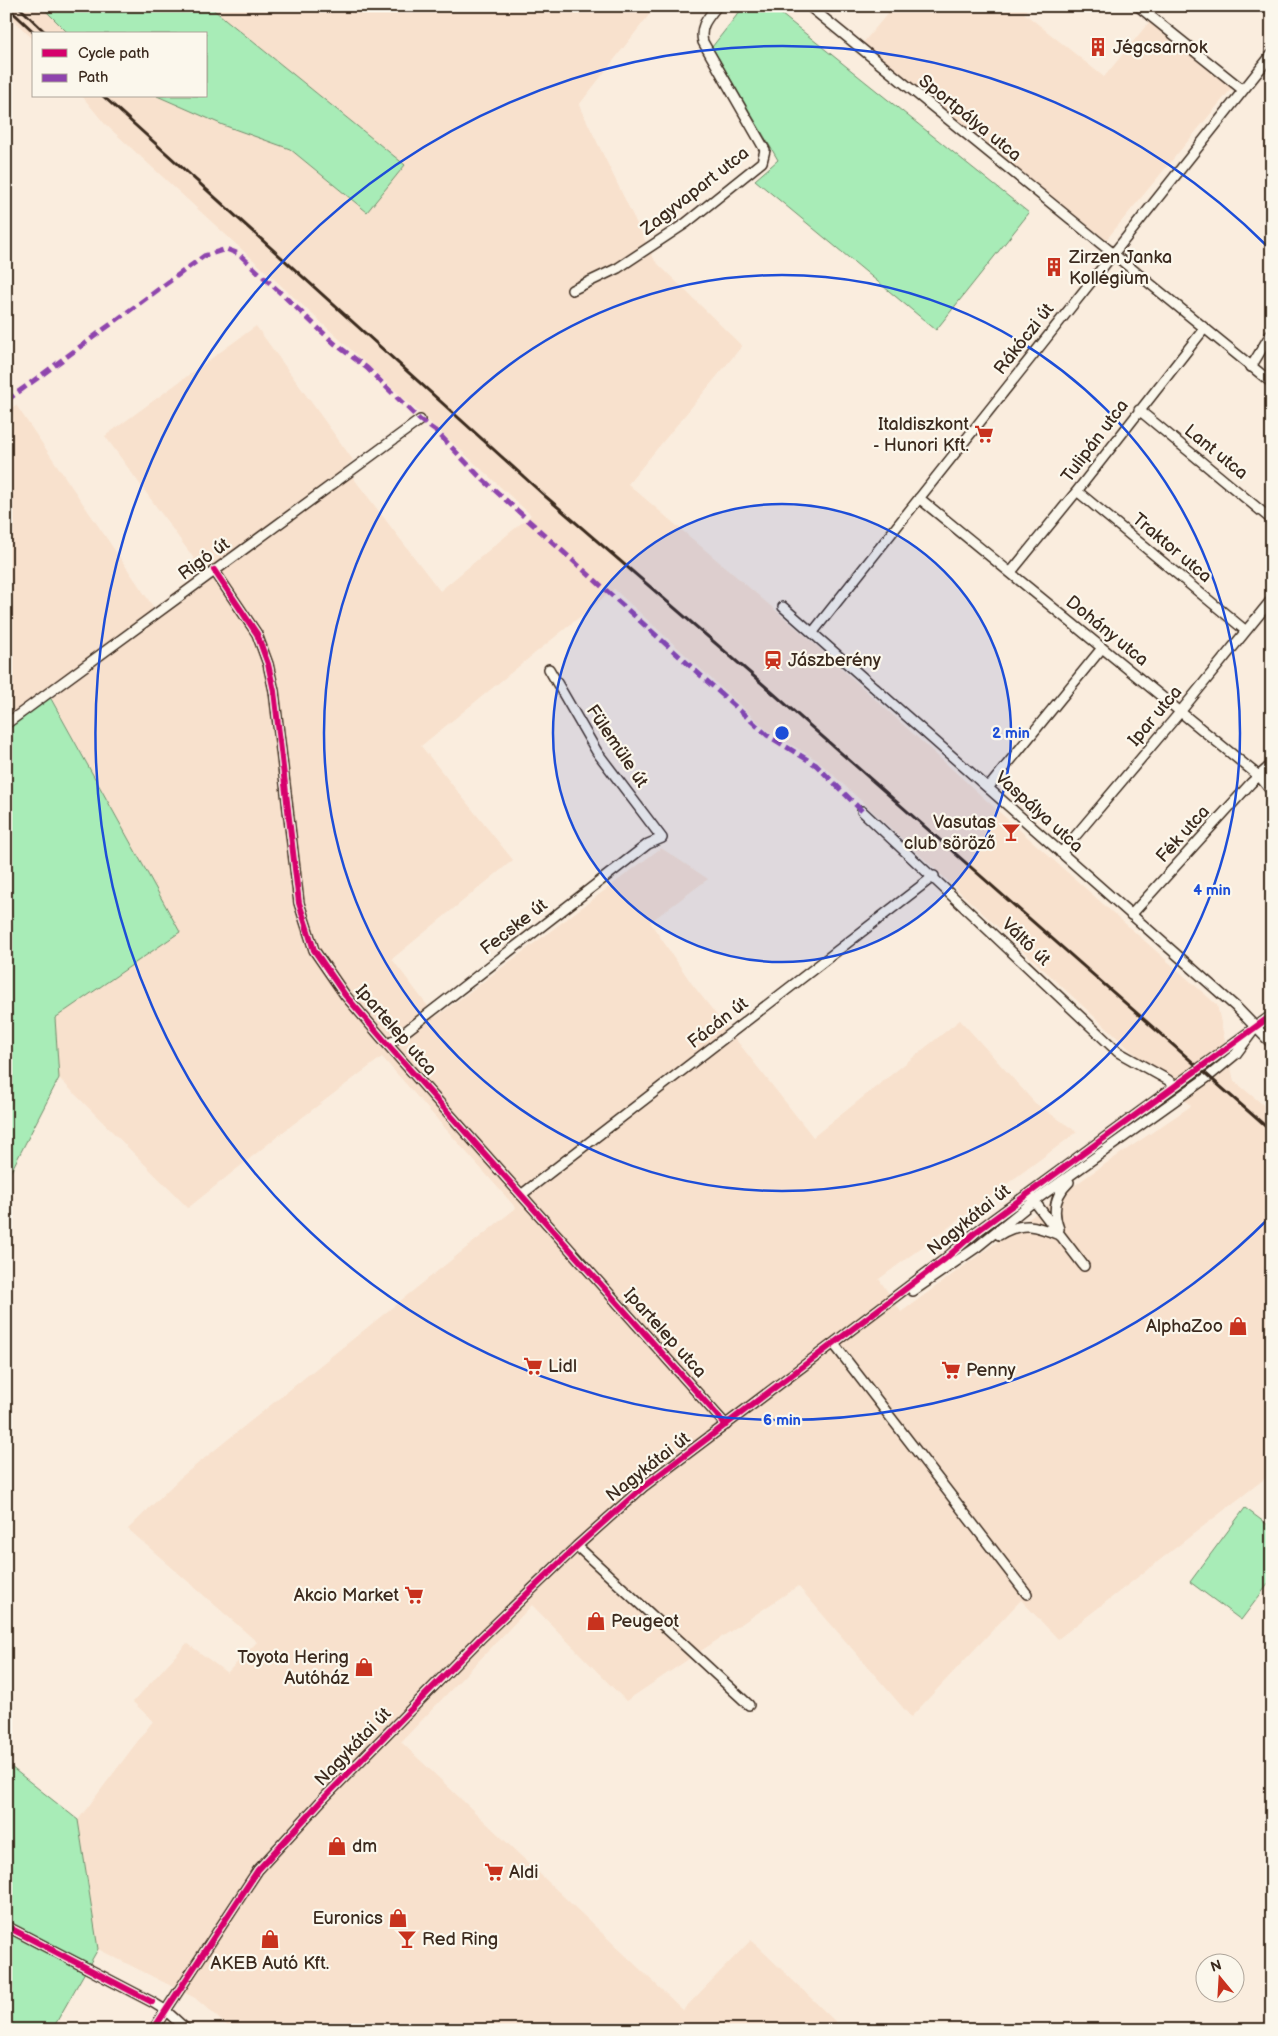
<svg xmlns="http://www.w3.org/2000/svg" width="1278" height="2036" font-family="'Balsamiq Sans',sans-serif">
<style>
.built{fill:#f8e1cd;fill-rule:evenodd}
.green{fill:#a8ecb7;stroke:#728b6a}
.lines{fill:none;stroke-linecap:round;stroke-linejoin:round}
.minor-casing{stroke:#3b2a1e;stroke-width:12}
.minor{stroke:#fbf7ec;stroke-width:9}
.rail{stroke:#3b2a1e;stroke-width:3}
.quiet{stroke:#8e44ad;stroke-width:5;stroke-dasharray:10 5;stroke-linecap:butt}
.cycleway-casing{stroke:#fbf7ec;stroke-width:9}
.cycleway{stroke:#d6006c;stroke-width:6}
.ring{fill:none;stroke:#1d4ed8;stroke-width:2.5}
.labels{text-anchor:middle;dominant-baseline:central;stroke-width:4.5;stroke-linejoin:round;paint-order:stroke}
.poi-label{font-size:18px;fill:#3b2a1e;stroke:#fbf7ec;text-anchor:start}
.street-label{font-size:18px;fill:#3b2a1e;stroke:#fbf7ec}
.centre{fill:#1d4ed8;stroke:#fbf7ec;stroke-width:2.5}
.ring-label{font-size:15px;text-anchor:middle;font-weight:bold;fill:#1d4ed8;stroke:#fbf7ec;stroke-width:4.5;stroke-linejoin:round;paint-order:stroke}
</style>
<rect width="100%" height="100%" fill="#faedde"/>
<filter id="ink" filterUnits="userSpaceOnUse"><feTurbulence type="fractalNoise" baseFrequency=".02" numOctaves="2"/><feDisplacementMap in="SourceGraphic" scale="10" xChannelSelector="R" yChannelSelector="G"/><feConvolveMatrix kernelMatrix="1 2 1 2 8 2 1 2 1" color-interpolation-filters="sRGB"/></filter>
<g filter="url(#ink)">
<path class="built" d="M6 6H41L69 34H34V40L6 13Z
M209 6H656L579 105 655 261 742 346 628 484 809 639 997 810 1217 1005 1234 1081 1272 1112V1473L1058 1639 1021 1600 911 1717 798 1586 626 1701 532 1605 401 1742 683 2010 751 1940 844 2030H232L195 1998 98 1949 78 1820 153 1721 133 1702 187 1643 227 1673 257 1642 128 1529 180 1478 516 1208 382 1057 283 1132 188 1208 59 1078 55 1018 180 932 51 697 6 728V412L16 405 154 608 203 571 105 436 256 326 353 460 345 467 440 591 531 515 104 123 82 96H157L223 125 290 149 367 212 405 165ZM614 589 768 731 817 760 1191 1106 1089 1175 901 1312 879 1279 1077 1132 1035 1103 960 1020 813 1137 692 984 650 922 708 879 661 848 436 1017 392 959 513 860 421 746Z
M894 6H1029L1024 13 1104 77 1150 21 1232 88 1106 240 862 44Z"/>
<path class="green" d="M41 6H209L405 165 367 212 290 149 223 125 157 96H206V34H69Z
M744 6H771L1029 213 936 330 755 180 778 160 712 47Z
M50 697 180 932 55 1018 59 1078 6 1181V728Z
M1245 1508 1272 1528V1579L1241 1620 1190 1582Z
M6 1763 78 1820 98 1949 52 2030H6Z"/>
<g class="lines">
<g class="minor-casing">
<path id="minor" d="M809 6 1272 383
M1138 6 1243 90
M572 290 618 268 686 223 762 162 765 150 703 42C699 26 708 18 717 6
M1251 367 1272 332
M1139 410 1272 520
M1077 491 1246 631
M919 498 1260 777 1272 792
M214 570 257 634 268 664 274 691 299 903 314 950 345 995 388 1045 726 1425
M1011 572 1077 491 1204 329
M783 607 1236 1007 1272 1044
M813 632 1272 54
M6 724 420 420
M988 788 1102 648
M862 811 1118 1052 1168 1080 1175 1086
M1061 853 1176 717 1272 599
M1131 915 1251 783 1272 764
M388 1045 648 844 662 838 597 752 549 669
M521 1195 934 876
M1031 1197 1084 1266
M1059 1229C1052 1211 1055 1195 1069 1182
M999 1235C1023 1221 1035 1225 1059 1235
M913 1291 977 1247 1034 1201 1209 1076 1236 1054 1253 1031
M834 1344 1027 1594
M577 1546 749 1705
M6 1926 152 2002 165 2010 187 2030
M153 2030 258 1870 322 1800 480 1639 577 1546 643 1487 945 1259 976 1232 1272 1015"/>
</g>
<use href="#minor" class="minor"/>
<path class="rail" d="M6 6 36 34
M18 6 47 34
M103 96 545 496 758 680 1272 1132"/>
<path class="quiet" d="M6 401 204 256 226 249 239 254 334 343 367 368 420 420 437 432 479 476 767 735 816 765 862 811"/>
<g class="cycleway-casing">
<path id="cycleway" d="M214 570 257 634 268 664 274 691 299 903 314 950 345 995 388 1045 726 1425
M6 1926 152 2002
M153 2030 258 1870 322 1800 480 1639 577 1546 643 1487 945 1259 976 1232 1272 1015"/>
</g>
<use href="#cycleway" class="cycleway"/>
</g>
</g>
<circle cx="782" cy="733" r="229" fill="#1d4ed8" fill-opacity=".12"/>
<g class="ring">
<circle cx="782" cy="733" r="229"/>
<circle cx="782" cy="733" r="458"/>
<path d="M1268 1219A687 687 0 1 1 1268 247"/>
</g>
<defs>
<g id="building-bare" transform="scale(1.5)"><path d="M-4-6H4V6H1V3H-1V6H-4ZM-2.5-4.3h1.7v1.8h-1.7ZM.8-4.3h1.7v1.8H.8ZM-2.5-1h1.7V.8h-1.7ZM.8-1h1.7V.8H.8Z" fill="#c8321e" stroke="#fbf7ec" stroke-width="2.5" paint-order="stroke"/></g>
<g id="supermarket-bare" transform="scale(1.5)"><path d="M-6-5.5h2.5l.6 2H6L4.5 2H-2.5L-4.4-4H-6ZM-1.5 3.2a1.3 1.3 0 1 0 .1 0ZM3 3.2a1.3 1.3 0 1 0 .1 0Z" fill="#c8321e" stroke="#fbf7ec" stroke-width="2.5" paint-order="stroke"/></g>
<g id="station-bare" transform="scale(1.5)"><path d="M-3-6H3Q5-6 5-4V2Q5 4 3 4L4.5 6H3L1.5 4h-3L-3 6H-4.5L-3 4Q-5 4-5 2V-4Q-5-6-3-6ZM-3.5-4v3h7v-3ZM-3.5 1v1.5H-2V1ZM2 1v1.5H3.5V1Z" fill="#c8321e" stroke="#fbf7ec" stroke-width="2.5" paint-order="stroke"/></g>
<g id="bar-bare" transform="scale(1.5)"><path d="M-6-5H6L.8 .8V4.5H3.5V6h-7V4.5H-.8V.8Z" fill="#c8321e" stroke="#fbf7ec" stroke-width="2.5" paint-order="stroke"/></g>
<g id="shop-bare" transform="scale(1.5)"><path d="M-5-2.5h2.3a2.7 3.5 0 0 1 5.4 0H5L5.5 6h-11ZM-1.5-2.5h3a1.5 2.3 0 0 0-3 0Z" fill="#c8321e" stroke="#fbf7ec" stroke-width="2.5" paint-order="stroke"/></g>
</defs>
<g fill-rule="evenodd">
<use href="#building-bare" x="1098" y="47"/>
<use href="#building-bare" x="1054" y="267"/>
<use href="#supermarket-bare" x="984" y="434"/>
<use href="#station-bare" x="773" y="660"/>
<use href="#bar-bare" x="1011" y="832"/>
<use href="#shop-bare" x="1238" y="1326"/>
<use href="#supermarket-bare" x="533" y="1366"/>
<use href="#supermarket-bare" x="951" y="1370"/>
<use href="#supermarket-bare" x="414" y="1595"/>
<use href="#shop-bare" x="596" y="1621"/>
<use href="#shop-bare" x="364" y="1667"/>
<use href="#shop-bare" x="337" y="1846"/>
<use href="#supermarket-bare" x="494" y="1872"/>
<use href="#shop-bare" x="398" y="1918"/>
<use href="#shop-bare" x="270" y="1939"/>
<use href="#bar-bare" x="407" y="1939"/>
</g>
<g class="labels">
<g class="poi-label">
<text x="1113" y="47">Jégcsarnok</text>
<text x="1069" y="257">Zirzen Janka<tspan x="1069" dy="21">Kollégium</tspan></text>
<text x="969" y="424" text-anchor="end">Italdiszkont<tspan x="969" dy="21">- Hunori Kft.</tspan></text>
<text x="788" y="660">Jászberény</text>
<text x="996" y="822" text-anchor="end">Vasutas<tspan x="996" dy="21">club söröző</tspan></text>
<text x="1223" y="1326" text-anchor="end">AlphaZoo</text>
<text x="548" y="1366">Lidl</text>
<text x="966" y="1370">Penny</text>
<text x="399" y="1595" text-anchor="end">Akcio Market</text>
<text x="611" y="1621">Peugeot</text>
<text x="349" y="1657" text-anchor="end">Toyota Hering<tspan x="349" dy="21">Autóház</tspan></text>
<text x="352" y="1846">dm</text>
<text x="509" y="1872">Aldi</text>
<text x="383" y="1918" text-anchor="end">Euronics</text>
<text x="422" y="1939">Red Ring</text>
<text x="270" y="1963" text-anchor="middle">AKEB Autó Kft.</text>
</g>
<g class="street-label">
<text transform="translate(970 118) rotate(39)">Sportpálya utca</text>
<text transform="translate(695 191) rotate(-38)">Zagyvapart utca</text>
<text transform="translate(1024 339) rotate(-52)">Rákóczi út</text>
<text transform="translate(1095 441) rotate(-53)">Tulipán utca</text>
<text transform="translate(1216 452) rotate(39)">Lant utca</text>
<text transform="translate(1172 548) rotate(40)">Traktor utca</text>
<text transform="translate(204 559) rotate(-36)">Rigó út</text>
<text transform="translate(1107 631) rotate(39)">Dohány utca</text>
<text transform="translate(1155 716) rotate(-50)">Ipar utca</text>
<text transform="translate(617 746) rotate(56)">Fülemüle út</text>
<text transform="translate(1039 812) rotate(42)">Vaspálya utca</text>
<text transform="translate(1183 834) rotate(-48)">Fék utca</text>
<text transform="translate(514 927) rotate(-38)">Fecske út</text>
<text transform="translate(1026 942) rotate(44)">Váltó út</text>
<text transform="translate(718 1023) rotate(-38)">Fácán út</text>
<text transform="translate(396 1030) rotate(49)">Ipartelep utca</text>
<text transform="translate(969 1220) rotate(-39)">Nagykátai út</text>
<text transform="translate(665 1333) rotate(48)">Ipartelep utca</text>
<text transform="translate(648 1467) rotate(-38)">Nagykátai út</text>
<text transform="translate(353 1747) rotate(-46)">Nagykátai út</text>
</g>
</g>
<circle cx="782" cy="733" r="8" class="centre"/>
<g class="ring-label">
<text x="1011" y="738">2 min</text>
<text x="1212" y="895">4 min</text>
<text x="782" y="1425">6 min</text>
</g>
<rect width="1278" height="2036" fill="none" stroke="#fbf7ec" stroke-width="25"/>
<rect x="12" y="12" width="1253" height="2011" fill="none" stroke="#3b2a1e" stroke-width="2" filter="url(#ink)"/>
<rect x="32" y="32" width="175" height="65" fill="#fbf7ec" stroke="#aea59a"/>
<rect x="42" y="49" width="25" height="8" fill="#d6006c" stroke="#aea59a"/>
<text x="78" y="58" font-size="15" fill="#3b2a1e">Cycle path</text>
<rect x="42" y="74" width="25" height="8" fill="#8e44ad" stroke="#aea59a"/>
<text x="78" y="82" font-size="15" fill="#3b2a1e">Path</text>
<g transform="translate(1220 1978) rotate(342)"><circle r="24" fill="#fbf7ec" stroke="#aea59a"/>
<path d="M0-4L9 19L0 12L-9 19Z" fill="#c8321e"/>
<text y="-8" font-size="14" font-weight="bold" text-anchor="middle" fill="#3b2a1e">N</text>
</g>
</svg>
